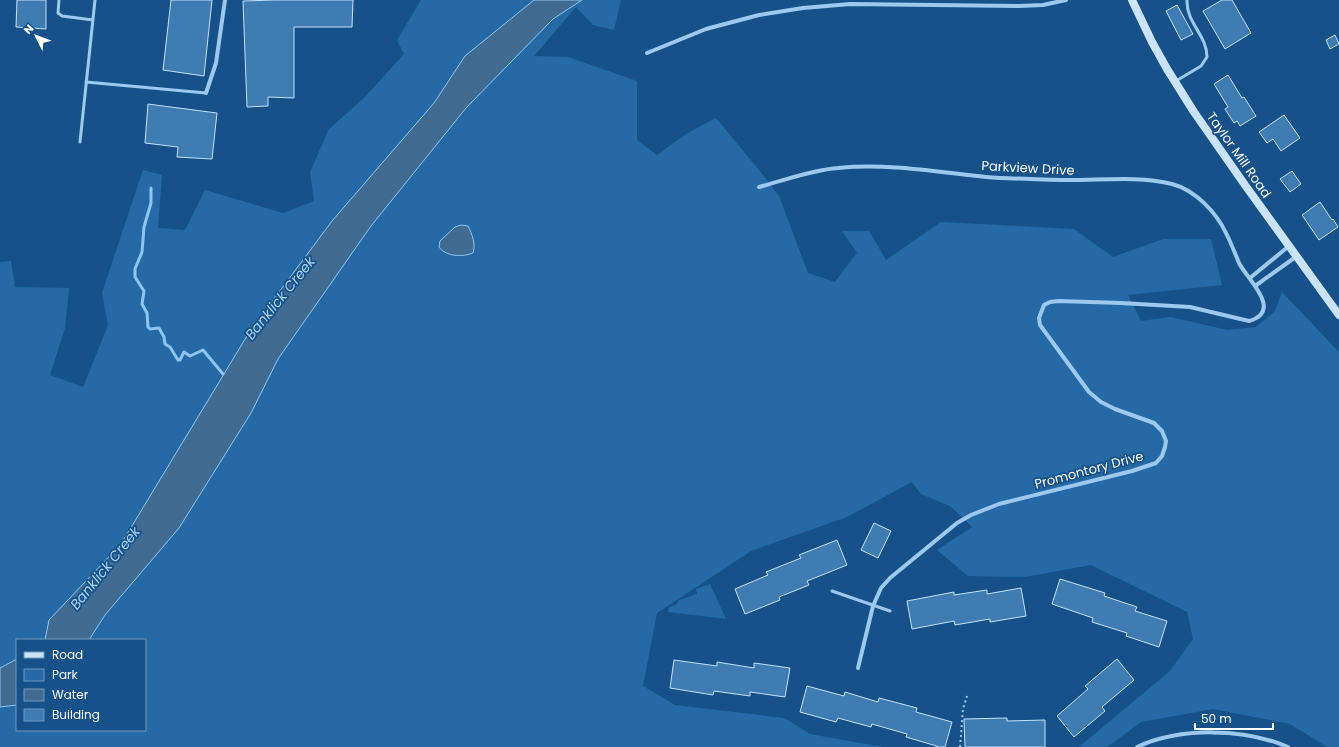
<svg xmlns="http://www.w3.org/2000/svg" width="1339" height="747" font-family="Poppins,sans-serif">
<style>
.green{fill:#256aa7;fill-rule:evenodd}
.water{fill:#406c94;stroke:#90c5f2}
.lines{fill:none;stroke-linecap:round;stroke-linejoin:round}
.stream{stroke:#90c5f2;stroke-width:3}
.building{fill:#3e7cb2;stroke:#c4e1fb}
.path{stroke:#9dc9ef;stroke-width:2;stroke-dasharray:2 3;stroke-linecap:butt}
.service{stroke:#9dc9ef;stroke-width:3}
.minor{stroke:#9dc9ef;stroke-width:4}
.secondary{stroke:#cbe3fa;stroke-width:8}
.labels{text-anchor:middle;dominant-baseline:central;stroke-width:3.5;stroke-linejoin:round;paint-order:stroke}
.street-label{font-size:13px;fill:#fff;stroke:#165289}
.water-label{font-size:14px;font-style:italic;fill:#a9d3f6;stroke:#165289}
</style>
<rect width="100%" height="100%" fill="#165289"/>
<path class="green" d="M421 0H621L614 30 593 25 576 7 534 56 568 57 637 81V140L657 155 686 134 716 118 759 170 779 196 808 273 835 282 857 253 842 231H869L886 260 941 222 1074 229 1113 257 1163 239H1211L1222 285 1128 295 1141 321 1171 317 1227 330 1256 327 1275 311 1282 292 1339 352V747H1327L1290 724 1213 709 1141 722 1107 747H1079L1170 671 1193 639 1187 612 1091 565 1025 577 968 576 937 550 972 527 950 506 921 494 912 482 847 517 751 551 657 613 643 686 675 705 784 718 810 734 882 747H0V262L11 261 15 287 69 288 65 328 50 375 83 387 108 325 102 293 143 170 162 175 158 228 185 230 205 190 283 213 314 201 310 172 329 129 365 97 404 54 397 40ZM17 640H145V730H17Z
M710 584 726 619 668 612 669 607 676 605 679 600 697 594 696 589Z"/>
<path class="water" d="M534 0H582L553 19 466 108 371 226 278 359 251 413 179 528 105 615 89 640H45L49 620 121 544 250 331 332 221 434 103 465 56Z
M461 225 468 226C472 234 476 244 473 253 463 257 446 257 439 247L440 241 455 227Z
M17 659V705L0 707V668Z"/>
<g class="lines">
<path class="stream" d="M151 188V203L144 227 142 252 135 269V277L144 291 142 304 147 313 148 327 150 329 159 328 164 337 165 344 170 347 178 360H180L184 352 190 356 203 350 223 374"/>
</g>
<path class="building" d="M17 0H46V29L16 27Z
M171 0H212L204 76 163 70Z
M275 0H353L352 27H294V98L268 97V106L247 107 243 1Z
M1222 0H1232L1251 33 1225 49 1203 11Z
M1177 5 1193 34 1181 40 1166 11Z
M1335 35 1339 44 1330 49 1326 40Z
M1228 75 1242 98 1244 97 1256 116 1240 126 1237 121 1234 123 1225 109 1228 107 1214 84Z
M148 104 217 113 212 159 177 157 178 147 145 143Z
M1284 115 1300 138 1281 151 1273 139 1267 143 1259 132Z
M1292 171 1301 184 1290 192 1280 179Z
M1320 202 1332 220 1333 219 1338 227 1319 240 1302 215Z
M874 523 891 531 878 558 861 550Z
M837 540 847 565 807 581 809 585 779 597 780 600 745 614 735 589 768 575 766 572 801 558 799 555Z
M1060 579 1105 593 1104 596 1137 607 1135 611 1167 621 1159 647 1126 636 1127 633 1092 622 1093 618 1052 604Z
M1021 588 1026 616 990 622V619L955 625 954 621 912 629 907 601 954 592V595L987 590V594Z
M1117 659 1134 680 1102 707 1105 711 1074 737 1057 716 1088 689 1085 686Z
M674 660 717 666V662L754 668V663L790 668 785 697 750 692V696L714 691 713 695 670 688Z
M807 686 844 696 845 692 878 702 879 698 917 708 916 712 952 722 945 747H940L906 737 907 734 872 724 871 727 838 718 836 722 800 712Z
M1007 718V721L1045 720V747H965L964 719Z"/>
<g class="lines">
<path class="path" d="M960 747 963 709 967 696"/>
<path class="service" d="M59 0 58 13 62 16 93 20
M1176 81 1201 66 1207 57C1207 35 1186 23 1187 0
M86 82 206 93
M80 142 95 0
M832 591 890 611"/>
<path class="minor" d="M647 53 706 29 759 15 803 8 850 4 1018 6 1043 5 1066 0
M206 93 216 63 225 0
M759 187C785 180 812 170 838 168 888 163 937 172 986 177 1011 179 1036 179 1061 180 1097 181 1136 175 1172 184 1195 190 1216 212 1226 233 1231 243 1235 253 1239 263 1247 279 1284 311 1249 321L1190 307 1121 303 1059 301 1050 302 1044 305 1039 318 1040 325 1089 392 1101 402 1115 409 1154 423 1162 431 1166 441 1165 447 1162 456 1156 463 1132 471 999 504 971 515 957 523 890 578 881 588 873 606 858 668
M1250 278 1289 246
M1255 286 1297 256
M1137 747C1181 727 1244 728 1288 747"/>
<path class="secondary" d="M1132 0 1152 42 1167 69 1194 112 1245 185 1339 315"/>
</g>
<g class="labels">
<g class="street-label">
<text transform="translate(1239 155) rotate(55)">Taylor Mill Road</text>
<text transform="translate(1028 168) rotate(3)">Parkview Drive</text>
<text transform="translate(1089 470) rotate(-15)">Promontory Drive</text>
</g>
<g class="water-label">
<text transform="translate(280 298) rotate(-51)">Banklick Creek</text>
<text transform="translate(105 568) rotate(-51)">Banklick Creek</text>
</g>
</g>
<rect x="16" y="639" width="130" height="92" fill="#165289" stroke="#7397b8"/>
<rect x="24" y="652" width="20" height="6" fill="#cbe3fa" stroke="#7397b8"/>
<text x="52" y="659" font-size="12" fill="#ffffff">Road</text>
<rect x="24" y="669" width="20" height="12" fill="#256aa7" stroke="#7397b8"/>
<text x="52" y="679" font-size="12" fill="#ffffff">Park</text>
<rect x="24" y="689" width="20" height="12" fill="#406c94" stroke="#7397b8"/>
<text x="52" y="699" font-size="12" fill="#ffffff">Water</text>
<rect x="24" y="709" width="20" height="12" fill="#3e7cb2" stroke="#7397b8"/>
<text x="52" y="719" font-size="12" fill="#ffffff">Building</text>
<g transform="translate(36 36) rotate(312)" stroke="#165289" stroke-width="3" paint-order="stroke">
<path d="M0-3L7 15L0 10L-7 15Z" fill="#ffffff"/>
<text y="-6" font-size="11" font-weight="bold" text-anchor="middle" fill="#ffffff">N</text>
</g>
<path d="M1195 723v6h78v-6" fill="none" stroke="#ffffff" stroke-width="2"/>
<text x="1201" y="723" font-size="12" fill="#ffffff" stroke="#165289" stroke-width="3" paint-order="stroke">50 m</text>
</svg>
